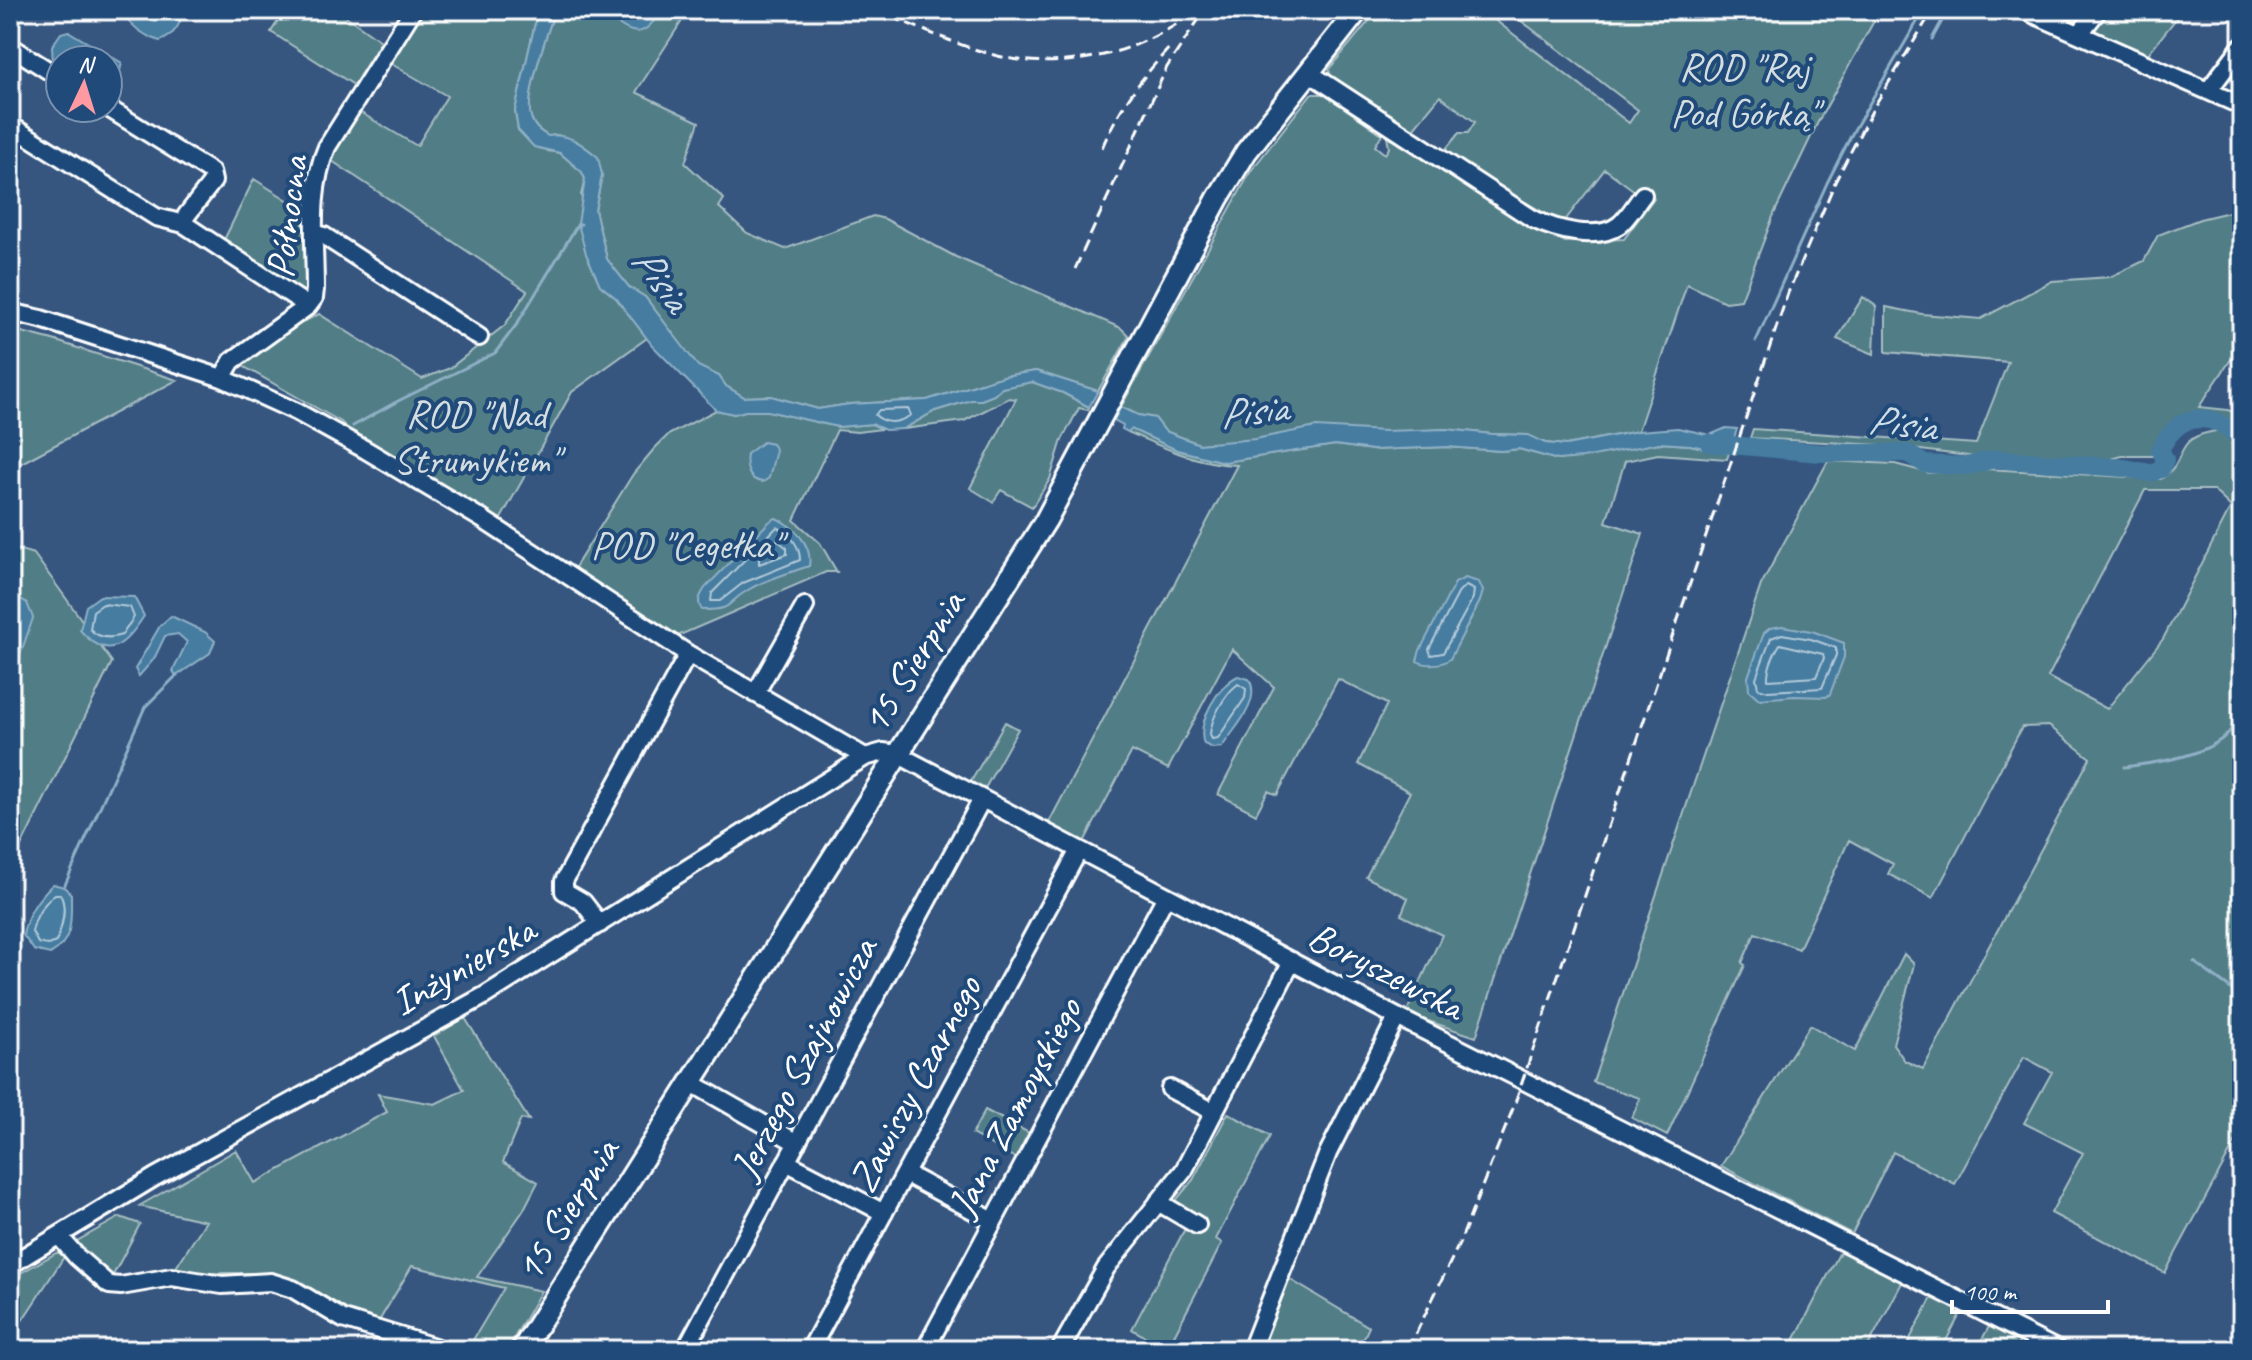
<svg xmlns="http://www.w3.org/2000/svg" width="2252" height="1360" font-family="Caveat,sans-serif">
<style>
.green{fill:#517d86;stroke:#a8bec2;stroke-width:2;fill-rule:evenodd}
.water{fill:#447ba0;stroke:#8fb0c6;stroke-width:2}
.lines{fill:none;stroke-linecap:round;stroke-linejoin:round}
.shore{stroke:#b4cad9;stroke-width:2}
.stream{stroke:#8fb0c6;stroke-width:3}
.river{stroke:#447ba0;stroke-width:18}
.minor-casing{stroke:#fff;stroke-width:22}
.major-casing{stroke:#fff;stroke-width:26}
.minor{stroke:#1f4a7a;stroke-width:16}
.major{stroke:#1f4a7a;stroke-width:20}
.rail{stroke:#fff;stroke-width:3;stroke-dasharray:12 6;stroke-linecap:butt}
.labels{text-anchor:middle;dominant-baseline:central;stroke-width:8;stroke-linejoin:round;paint-order:stroke}
.park-label{font-size:40px;fill:#d4dee1;stroke:#1f4a7a}
.street-label{font-size:40px;fill:#fff;stroke:#1f4a7a}
.water-label{font-size:42px;font-style:italic;fill:#d0dee7;stroke:#1f4a7a}
</style>
<rect width="100%" height="100%" fill="#365680"/>
<filter id="ink" filterUnits="userSpaceOnUse"><feTurbulence type="fractalNoise" baseFrequency=".0125" numOctaves="2"/><feDisplacementMap in="SourceGraphic" scale="16" xChannelSelector="R" yChannelSelector="G"/><feConvolveMatrix kernelMatrix="1 2 1 2 8 2 1 2 1" color-interpolation-filters="sRGB"/></filter>
<g filter="url(#ink)">
<path class="green" d="M285 10H337L381 41 354 85 271 32Z
M420 10H538L515 111 518 130 548 151 560 153 582 172 585 179 581 195 600 285 616 298 647 338 572 392 499 522 353 434 341 422 241 365 242 360 276 336 319 314 422 379 450 368 505 325 527 291 329 159 358 111 417 146 447 96 388 62Z
M555 10H689L636 92 699 122 685 163 724 199 719 207 747 233 785 249 873 216 885 219 956 257 1121 328 1129 336 1098 391 1036 371 1004 376 927 400 850 404 818 409 771 396 744 397 726 386 719 376 698 367 645 297 629 287 607 259 595 210 602 175 558 135 548 136C540 131 534 127 531 117 524 97 548 31 555 10Z
M1378 10H1482L1629 123 1638 110 1507 10H1880L1818 122 1774 214 1741 300 1725 302 1687 284 1638 431 1566 445 1545 443 1528 435 1492 434 1446 429 1199 444 1165 431 1155 418 1138 415 1121 407 1251 171 1311 94H1324L1382 134 1375 146 1385 154 1389 148 1387 137 1565 242 1624 239 1654 198 1640 188 1636 192 1605 169 1563 223 1449 161 1445 150 1459 133H1468L1475 122 1440 96 1410 133 1331 80 1329 69Z
M2106 10H2183L2147 55 2090 31Z
M254 179 310 214 307 299 222 244Z
M2229 212 2242 214V343L2199 407 2228 410 2242 416V424C2193 407 2186 407 2154 447L2155 456H2122L2108 460 1993 454 1976 457 1881 445 1750 438 1753 429 1976 444 2008 362 1886 352V307L1922 314 1981 319 2052 281 2110 277 2144 261 2158 235 2200 219Z
M1863 297 1876 306 1874 354 1837 339Z
M10 329 53 340 177 380 10 469Z
M1032 382 1063 393 1089 407 1088 410 1079 408 1062 440 1050 479 1032 507 1001 490 993 502 970 488 1016 399 1009 398 964 421 904 429 935 411 971 400H981L994 395 1001 388Z
M716 410 734 414 745 411H768L838 427 872 424 882 429 857 432 837 430 794 520 820 543 837 572H826L673 638V634L574 569 633 474 654 449 668 435Z
M1130 428 1177 450 1224 462 1335 445 1373 450 1447 447 1501 451 1519 449 1558 460 1659 443 1690 445 1729 453 1727 459 1658 454 1625 461 1606 522 1643 534 1476 1037 1422 1019 1407 1011 1442 935 1401 915 1408 898 1366 877 1410 792 1358 764 1387 704 1338 679 1277 795 1268 791 1256 814 1218 794 1274 687 1232 649 1168 769 1132 751 1083 844 1047 826 1237 465C1198 464 1164 448 1128 432Z
M2222 430 2230 436 2242 494V1130L2165 1273 2051 1213 2083 1153 2024 1123 2052 1072 2024 1057 1955 1184 1893 1152 1852 1234 1721 1166 1810 1025 1855 1051 1904 954 1914 964 1893 1044 1905 1061 1923 1069 2090 758 2049 726 2022 727 1933 898 1888 874 1893 864 1849 840 1799 949 1755 933 1742 963 1745 965 1667 1136 1632 1118 1640 1098 1593 1082 1761 585 1828 461 1895 464 1929 473 1986 469 2161 479C2192 458 2168 437 2222 430ZM2145 490H2213L2231 507 2163 639 2107 709 2048 677Z
M10 547 34 554 112 662 10 869Z
M1005 722 1018 729 983 792 969 785Z
M465 1018 529 1120 521 1119 503 1162 538 1182 523 1211 477 1277 541 1291 507 1350H467L504 1288 412 1266 379 1321 335 1307 294 1282 264 1273H202L175 1269 206 1221 139 1206 236 1150 255 1183 387 1112 378 1094 435 1104 464 1090 434 1036Z
M985 1110 1031 1134 1017 1159 972 1134Z
M1228 1113 1270 1136 1216 1239 1222 1243 1167 1349 1132 1329 1187 1225 1172 1205 1193 1180Z
M120 1217 140 1224 110 1281 81 1255 77 1241Z
M1847 1249 1904 1279 1866 1350H1789L1841 1250Z
M58 1252 64 1257 10 1339V1279Z
M1289 1279 1369 1327 1358 1350H1262Z
M1934 1294 1963 1309 1941 1350H1904Z
M1991 1323 2021 1339 2015 1350H1976Z"/>
<path class="water" d="M180 10C184 23 172 37 160 41 146 37 128 25 123 11Z
M538 10H555C548 31 524 97 531 117 534 127 539 131 548 136 569 133 582 144 598 157L602 175 595 210 607 259 629 287 645 297 698 366 719 376 726 386 744 397 771 396 818 409 850 404 927 400 1004 376 1036 371 1098 391 1089 407 1063 393 1032 382 1002 388 994 395 981 400H971L935 411 903 429 885 430 872 424 838 427 768 411H745L734 414 716 410 652 345 616 298 600 285 586 254 578 224 585 179 582 172 560 153 534 147 518 130 515 111Z
M611 10H662C647 33 637 40 613 20Z
M68 31 122 63 118 78 108 91V60H60V69L53 64 52 46 61 33Z
M1121 407 1138 415 1155 418 1165 431 1199 444 1255 439 1316 427 1385 431 1446 429 1492 434 1528 435 1545 443 1566 445 1638 431 1678 428 1710 435 1726 428 1737 429 1729 453 1690 445 1659 443 1583 458 1558 460 1519 449 1501 451 1447 447 1373 450 1335 445 1224 462 1177 450 1131 429 1128 432 1122 429 1123 425 1114 420Z
M763 442 772 444 776 450 769 478 763 482C748 481 745 467 747 454Z
M776 518C793 526 813 544 809 566 789 573 766 579 748 590 724 604 735 610 702 610 696 602 700 596 705 588L769 522Z
M1465 578 1479 582 1483 591 1480 601 1450 659C1442 665 1426 666 1417 661L1420 650 1455 583Z
M10 592 27 603 33 618 10 684Z
M100 596 134 597 144 616C126 644 109 663 80 630L86 606Z
M171 616 205 632 215 641 210 653 176 676 173 671 187 642 178 634 165 636 154 659 139 676 135 669 160 626Z
M1782 626 1812 631 1844 643V657L1830 694 1826 697 1794 696 1759 699 1749 690 1748 677 1764 633 1770 628Z
M1238 676 1249 679C1262 702 1234 728 1222 747L1213 748 1204 744C1196 723 1218 685 1238 676Z
M53 884 64 887 71 894C71 918 74 941 50 954L34 950 23 935C27 914 37 899 53 884Z"/>
<g class="lines">
<path class="shore" d="M908 409 911 415C899 423 886 425 875 415L879 410Z
M777 527C790 533 800 546 800 560L743 583 720 601H711L712 593Z
M777 540 787 548V554L759 564V558Z
M1466 586 1474 590 1473 598 1443 653 1431 655 1429 649 1460 590Z
M103 604 130 607 134 617 122 635C110 639 99 639 90 629L93 611Z
M1782 634 1811 639 1836 648V655L1822 688 1768 691 1758 688 1756 678 1771 638Z
M1780 644 1823 654 1824 658 1816 677 1768 680C1767 669 1774 653 1780 644Z
M1238 684 1246 689 1245 698 1218 738 1212 739 1210 735C1211 718 1225 694 1238 684Z
M55 894H60C68 908 62 927 56 942L48 945 38 943 32 932C35 916 43 904 55 894Z"/>
<path class="stream" d="M1932 39 1948 10
M1756 341 1827 183 1854 130 1924 10
M353 426 398 401 495 353 517 324 578 224H581
M2124 767C2155 763 2225 755 2236 720 2240 711 2238 699 2242 690
M64 887 145 707 176 676
M2194 962 2235 992
M2241 996 2242 997"/>
<path class="river" d="M1709 443 1820 453H1907L1925 464 1967 466 1994 459 2125 468 2150 473 2161 469 2165 460 2160 449C2167 438 2174 426 2187 421 2208 414 2233 426 2242 444"/>
<g class="minor-casing">
<path id="minor" d="M2024 10 2242 106
M2080 33 2098 10
M10 46 60 78
M1308 72 1533 219C1554 229 1597 242 1619 225 1628 218 1635 205 1643 195
M2208 91 2242 46
M108 108 211 172 213 181 186 216 184 224
M10 125 156 217 184 224
M184 224 308 306 314 298 315 289C315 243 308 190 327 147L413 10
M315 234 324 236 479 337
M10 312 41 319 222 378 297 412 366 450 482 519 688 654 865 757
M222 378 232 361 308 306
M755 694 805 606
M600 924 583 902 564 891V881L688 654
M690 1082 797 1143
M1170 1089 1214 1112
M786 1162 884 1213
M906 1174 993 1221
M1158 1202 1197 1225
M59 1236 77 1257 109 1285 121 1286 172 1277 222 1285 271 1282 293 1289 343 1319 444 1350
M10 1265 155 1177 484 996 865 757 883 752 897 754 1397 1017 2058 1350
M685 1350 982 799
M810 1350 1079 850
M925 1350 1166 896
M1060 1350 1106 1268 1184 1170 1292 961
M1251 1350 1328 1153 1397 1017"/>
</g>
<g class="major-casing">
<path id="major" d="M522 1350 1046 520 1218 198 1246 152 1358 10"/>
</g>
<use href="#minor" class="minor"/>
<use href="#major" class="major"/>
<path class="rail" d="M874 10C913 25 953 44 994 55 1062 73 1142 54 1196 10
M1102 148C1119 107 1142 77 1172 45
M1075 269 1167 67 1205 10
M1408 1350 1460 1242 1514 1106 1788 293 1836 180 1875 105 1933 10"/>
</g>
</g>
<g class="labels">
<g class="park-label">
<text x="1744" y="67">ROD "Raj<tspan x="1744" dy="46">Pod Górką"</tspan></text>
<text x="476" y="414">ROD "Nad<tspan x="476" dy="46">Strumykiem"</tspan></text>
<text x="686" y="545">POD "Cegełka"</text>
</g>
<g class="street-label">
<text transform="translate(287 217) rotate(-83)">Północna</text>
<text transform="translate(913 662) rotate(-58)">15 Sierpnia</text>
<text transform="translate(463 966) rotate(-30)">Inżynierska</text>
<text transform="translate(1386 971) rotate(27)">Boryszewska</text>
<text transform="translate(804 1058) rotate(-62)">Jerzego Szajnowicza</text>
<text transform="translate(915 1084) rotate(-62)">Zawiszy Czarnego</text>
<text transform="translate(1015 1107) rotate(-62)">Jana Zamoyskiego</text>
<text transform="translate(567 1210) rotate(-58)">15 Sierpnia</text>
</g>
<g class="water-label">
<text transform="translate(661 279) rotate(54)">Pisia</text>
<text transform="translate(1253 411) rotate(-6)">Pisia</text>
<text transform="translate(1902 423) rotate(7)">Pisia</text>
</g>
</g>
<rect width="2252" height="1360" fill="none" stroke="#1f4a7a" stroke-width="40"/>
<rect x="20" y="20" width="2212" height="1320" fill="none" stroke="#fff" stroke-width="3" filter="url(#ink)"/>
<g transform="translate(84 84) rotate(4)"><circle r="38" fill="#1f4a7a" stroke="#7992af" stroke-width="2"/>
<path d="M0-6L14 30L0 20L-14 30Z" fill="#ff9aa2"/>
<text y="-12" font-size="22" font-weight="bold" text-anchor="middle" fill="#ffffff">N</text>
</g>
<path d="M1952 1300v12h156v-12" fill="none" stroke="#ffffff" stroke-width="4"/>
<text x="1964" y="1300" font-size="24" fill="#ffffff" stroke="#1f4a7a" stroke-width="6" paint-order="stroke">100 m</text>
</svg>
